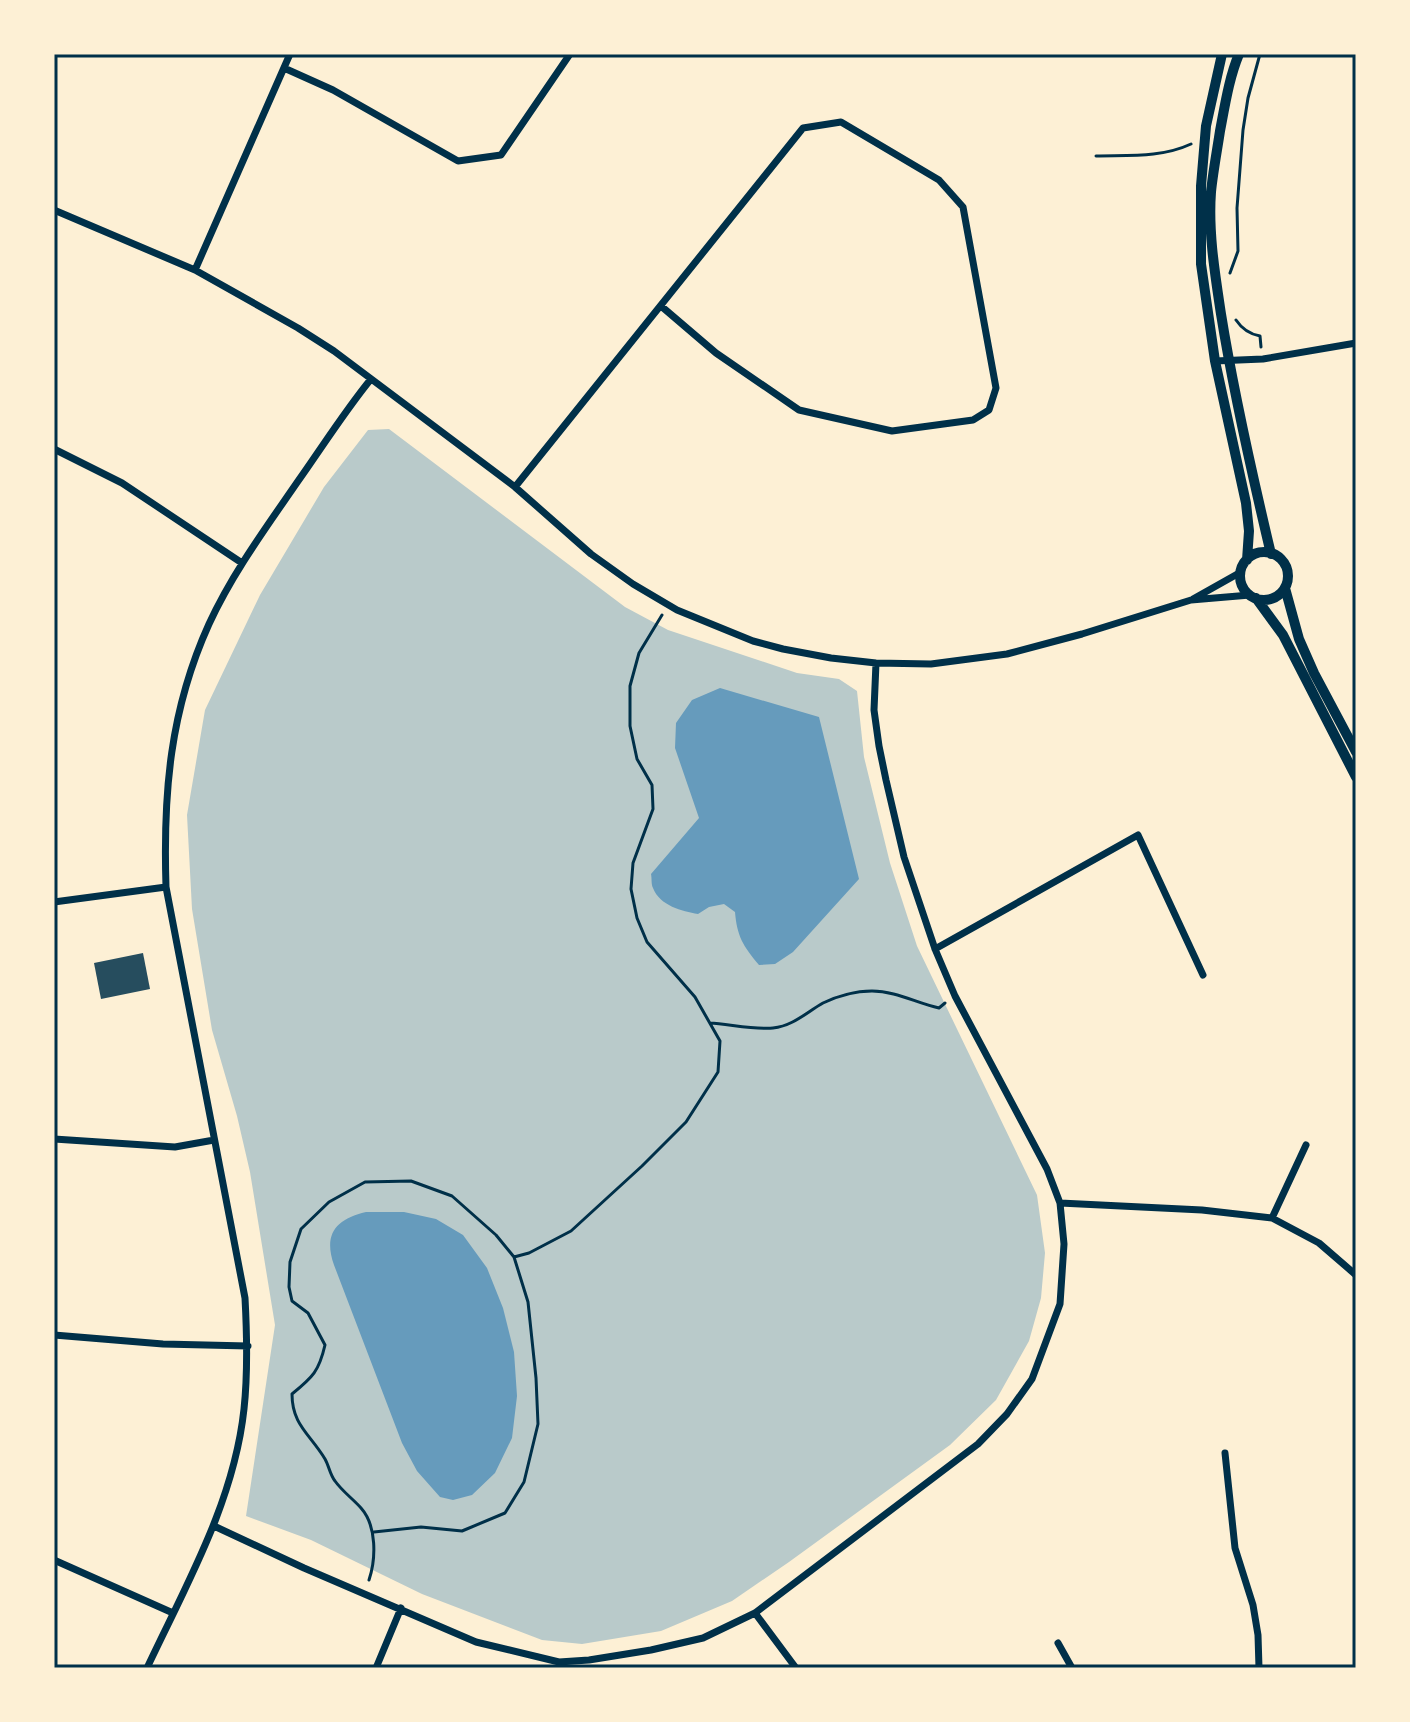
<svg xmlns="http://www.w3.org/2000/svg" width="1410" height="1722" font-family="'Archivo Narrow',sans-serif">
<style>
.green{fill:#b9caca}
.water{fill:#669bbc}
.building{fill:#264d5e}
.lines{fill:none;stroke-linecap:round;stroke-linejoin:round}
.path{stroke:#003049;stroke-width:3}
.minor{stroke:#003049;stroke-width:7}
.secondary{stroke:#003049;stroke-width:10}
.neatline{fill:none;stroke:#003049;stroke-width:3}
</style>
<rect width="100%" height="100%" fill="#fdf0d5"/>
<path class="green" d="M389 429 625 607 668 630 797 673 839 679 857 691 864 757 890 863 917 946 1037 1195 1045 1253 1041 1298 1029 1341 996 1400 950 1445 789 1562 732 1601 661 1631 582 1644 542 1640 422 1594 311 1540 246 1516 275 1325 250 1172 237 1116 212 1030 192 909 187 815 205 710 260 595 324 487 368 430Z"/>
<path class="water" d="M720 688 819 717 859 879 793 952 775 964 759 965C743 946 737 936 735 912L724 904 709 907 698 914C682 911 660 906 653 888 651 884 652 879 651 874L699 818 675 748 676 723 692 700Z
M366 1212H404L436 1219 463 1235 487 1268 503 1308 514 1352 517 1396 512 1438 495 1473 472 1495 453 1500 440 1497 417 1471 402 1443 334 1265C323 1234 336 1219 366 1212Z"/>
<path class="building" d="M143 953 150 989 101 999 94 963Z"/>
<g class="lines">
<path class="path" d="M1096 156C1128 155 1161 158 1191 144
M1230 273 1238 251 1237 208 1243 130 1248 98 1260 54
M1236 320C1242 329 1249 334 1260 336L1261 347
M710 1023C728 1024 757 1030 773 1028 793 1026 807 1012 823 1003 837 996 856 991 872 991 896 991 916 1003 939 1008L945 1003
M374 1532 421 1527 462 1531 505 1513 524 1482 538 1424 536 1378 528 1302 514 1257
M369 1580C376 1559 377 1526 361 1508 353 1499 342 1491 335 1481 330 1475 329 1466 325 1459 310 1434 292 1425 292 1394 313 1377 319 1371 325 1345L308 1313 292 1301 289 1287 290 1262 301 1229 329 1202 365 1182 411 1181 452 1196 496 1235 514 1257 529 1253 571 1231 642 1166 686 1122 718 1072 720 1041 695 997 647 942 637 918 631 889 633 863 653 809 652 785 637 759 630 726V686L639 653 662 615"/>
<path class="minor" d="M284 68 333 90 458 161 501 155 570 54
M54 210 195 270 298 328 334 351 515 487 591 554 633 584 677 610 753 641 783 649 831 658 876 663 931 664 1007 654 1082 634 1191 600 1250 595
M195 270 290 54
M1215 361 1263 359 1356 343
M54 449 122 483 242 563
M515 487 803 128 841 122 939 180 963 207 996 388 989 410 973 420 892 431 799 410 716 353 661 306
M1193 599 1241 572
M54 902 166 887
M935 949 1138 835 1203 975
M54 1139 175 1147 214 1140
M1060 1203 1202 1210 1272 1218 1319 1243 1356 1275
M1272 1218 1306 1145
M54 1335 163 1344 248 1346
M1225 1453 1235 1548 1253 1605 1258 1635 1259 1668
M214 1526 304 1568 476 1642 559 1662 589 1660 651 1650 703 1638 755 1613 978 1444 1007 1414 1032 1379 1060 1304 1064 1244 1060 1203 1047 1169 955 996 935 949 904 857 886 780 879 746 874 710 876 663
M54 1560 173 1613
M755 1613 796 1668
M1058 1643 1072 1668
M147 1668C186 1585 234 1502 244 1409 248 1372 247 1335 245 1298L166 887C163 793 170 710 209 624 232 574 265 529 296 484 321 449 344 412 371 379
M376 1668 401 1608"/>
<path class="secondary" d="M1222 54 1206 126 1201 186V264L1215 361 1246 503 1249 531 1247 560
M1239 54C1229 78 1225 105 1220 131 1217 151 1213 172 1211 192 1208 232 1215 274 1221 314 1234 395 1252 474 1271 554
M1240 576a24 24 0 1 1 48 0a24 24 0 1 1-48 0Z
M1285 588 1299 639 1314 673 1356 752
M1256 598 1283 635 1356 777"/>
</g>
<rect width="1410" height="1722" fill="none" stroke="#fdf0d5" stroke-width="112"/>
<rect x="56" y="56" width="1298" height="1610" class="neatline"/>
</svg>
